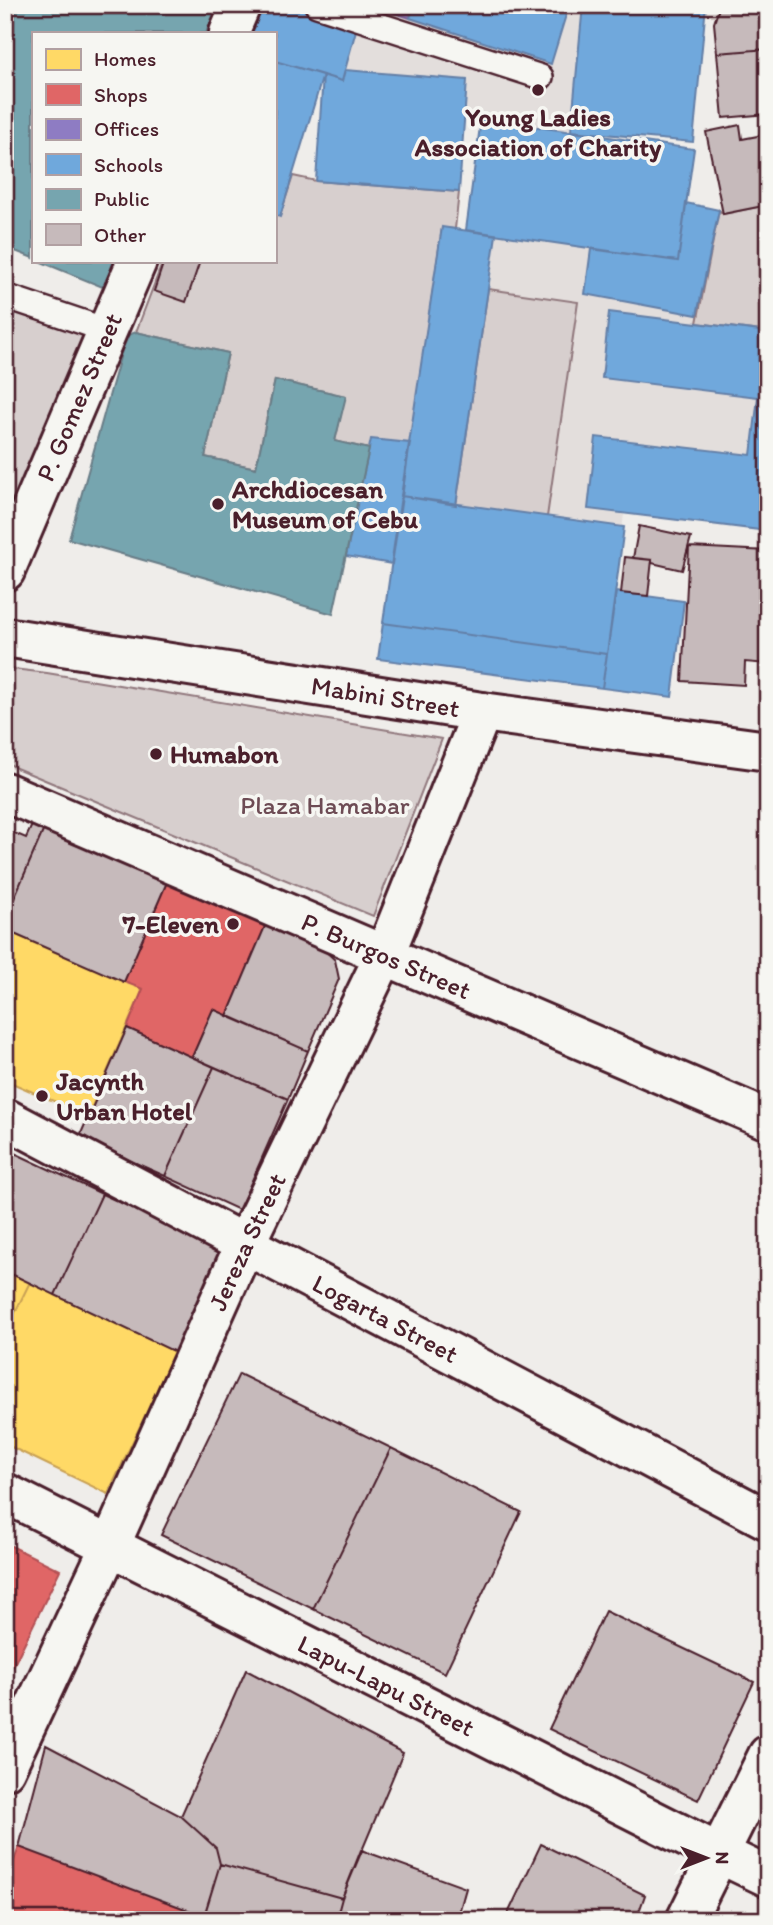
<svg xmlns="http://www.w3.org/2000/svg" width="773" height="1925" font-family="Itim,sans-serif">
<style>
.built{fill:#e3dedc}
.green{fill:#d7cfce;stroke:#90777c;stroke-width:2}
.homes{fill:#ffd966;stroke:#c9a154;stroke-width:2}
.shops{fill:#e06666;stroke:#b35154;stroke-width:2}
.offices{fill:#8e7cc3;stroke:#7a6095;stroke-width:2}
.schools{fill:#6fa8dc;stroke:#647fa7;stroke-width:2}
.public{fill:#76a5af;stroke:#697d87;stroke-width:2}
.building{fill:#c6babb;stroke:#4a1f2b;stroke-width:2}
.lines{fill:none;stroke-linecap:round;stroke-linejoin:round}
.lane-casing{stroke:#4a1f2b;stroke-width:28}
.street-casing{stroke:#4a1f2b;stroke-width:44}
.secondary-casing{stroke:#4a1f2b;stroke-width:44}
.lane{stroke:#f6f6f2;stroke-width:23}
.street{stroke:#f6f6f2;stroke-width:38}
.secondary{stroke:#f6f6f2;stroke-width:38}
.poi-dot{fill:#4a1f2b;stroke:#f6f6f2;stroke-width:2.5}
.labels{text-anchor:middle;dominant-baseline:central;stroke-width:7;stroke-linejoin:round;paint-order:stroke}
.poi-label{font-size:26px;font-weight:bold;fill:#4a1f2b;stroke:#f6f6f2;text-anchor:start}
.street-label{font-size:26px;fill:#4a1f2b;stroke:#f6f6f2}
.park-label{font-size:26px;fill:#6d4b54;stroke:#f6f6f2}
</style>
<rect width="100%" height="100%" fill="#efedea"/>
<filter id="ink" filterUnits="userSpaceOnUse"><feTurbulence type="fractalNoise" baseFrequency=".0143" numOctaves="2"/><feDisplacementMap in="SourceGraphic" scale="14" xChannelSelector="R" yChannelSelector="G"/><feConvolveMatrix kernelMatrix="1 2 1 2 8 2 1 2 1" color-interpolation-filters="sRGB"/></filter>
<g filter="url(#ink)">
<path class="built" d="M254 5H373L409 18 414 5H706L693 142 592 133 694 149 686 203 719 210 697 323 768 332V531L624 514 602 688 378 659 442 227 466 230 481 119 275 61V33H246Z"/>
<path class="green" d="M293 176 316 181 459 192 455 229 442 228 410 443 369 449 335 441 345 396 275 380 256 468 205 457 228 353 136 332 163 261H275V215L280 216Z
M768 205V225L763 226 768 271V332L697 323 719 210 723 214Z
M488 289 578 302 547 517 456 505Z
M21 301 91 325 5 535V337Z
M13 669 47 673 442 739 373 916 16 768 5 761V670Z"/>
<path class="homes" d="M5 930 143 989 88 1116 5 1080Z
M5 1271 30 1282 5 1333Z
M30 1282 175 1352 108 1494 5 1444V1333Z"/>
<path class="shops" d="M167 882 266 924 227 1016 213 1009 192 1057 127 1028 143 989 124 982Z
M5 1543 60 1570 5 1683Z
M19 1847 204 1916 203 1920H5V1885Z"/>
<path class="offices" d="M370 5H414L410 18Z"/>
<path class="schools" d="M254 5H297L358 23 342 81 275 61V33H246Z
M414 5H569L551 64 410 18Z
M583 5H706L693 142 571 131Z
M275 61 323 75 280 217 275 215Z
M345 70 467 80 459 192 316 181 323 75 342 81Z
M481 119 694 149 678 261 466 230Z
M686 203 719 210 697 315 585 294 591 249 678 261Z
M768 225V271L763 226Z
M442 227 496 235 456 505 401 496Z
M609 312 768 332V531L588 509 596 437 751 455 758 397 602 378Z
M371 439 410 443 392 564 346 556Z
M401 496 624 527 607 654 383 623Z
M616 592 684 601 672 697 602 688Z
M383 623 607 654 602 688 378 659Z"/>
<path class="public" d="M5 5H217L206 33H33V258L5 247Z
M39 261H116L105 288Z
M136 332 228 353 205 457 256 468 275 380 346 396 335 441 369 449 333 614 69 539 126 336Z"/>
<path class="building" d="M720 5H768V49L717 53 714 23Z
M768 49V114L723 118 717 53Z
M740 125 742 139 768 134V205L723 214 706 132Z
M164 261H200L186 302 154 291Z
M639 526 691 537 682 570 652 563V560L633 558Z
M689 547 768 551V664L745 662 744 685 682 681Z
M625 557 652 560 648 596 621 593Z
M32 825 44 829 5 919V829L26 838Z
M44 829 167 882 124 982 5 930V919Z
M266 924 322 948 335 960 339 979 308 1051 227 1016Z
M213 1009 308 1051 288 1099 192 1057Z
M127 1028 214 1067 165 1176 79 1138Z
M214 1067 288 1099 239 1210 165 1176Z
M6 1149 102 1194 55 1295 5 1271Z
M102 1194 222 1249 175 1352 55 1295Z
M239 1374 391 1448 313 1609 161 1535Z
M391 1448 521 1512 445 1673 313 1609Z
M605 1611 754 1682 698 1800 549 1729Z
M246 1670 403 1753 342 1898 220 1864 216 1848 181 1816Z
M46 1745 181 1816 216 1848 220 1864 204 1916 19 1847Z
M541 1844 645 1895 636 1920H505Z
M361 1850 466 1888 457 1920H336L342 1898Z
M220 1864 342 1898 336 1920H203Z"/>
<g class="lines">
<g class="lane-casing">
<path id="lane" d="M317 5 541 77
M5 296 91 325 108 333"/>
</g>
<g class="street-casing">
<g id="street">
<path id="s1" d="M5 792 768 1120"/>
<path id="s2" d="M5 1118 768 1520"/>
<path d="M718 1853 768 1877"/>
</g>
</g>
<g class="secondary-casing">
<g id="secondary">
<path d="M229 33 241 5"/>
<path id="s3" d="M5 571 137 261"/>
<path id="s4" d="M5 637 482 712 768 751"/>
<path id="s5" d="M5 1493 718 1853"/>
<path id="s6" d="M5 1770 110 1546 245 1244 385 954 482 712"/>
<path d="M686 1920 768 1755"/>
</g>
</g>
<use href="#lane" class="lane"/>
<use href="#street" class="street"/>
<use href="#secondary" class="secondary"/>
</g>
</g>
<g class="poi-dot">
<circle cx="538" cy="90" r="7"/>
<circle cx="218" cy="504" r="7"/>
<circle cx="156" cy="754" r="7"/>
<circle cx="233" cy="924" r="7"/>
<circle cx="42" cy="1096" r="7"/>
</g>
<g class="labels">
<g class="poi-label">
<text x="538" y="117" text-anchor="middle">Young Ladies<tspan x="538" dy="30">Association of Charity</tspan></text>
<text x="232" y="489">Archdiocesan<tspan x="232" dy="30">Museum of Cebu</tspan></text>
<text x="170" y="754">Humabon</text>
<text x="219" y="924" text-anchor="end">7-Eleven</text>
<text x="56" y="1081">Jacynth<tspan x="56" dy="30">Urban Hotel</tspan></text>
</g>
<g class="street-label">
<text stroke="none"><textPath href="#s3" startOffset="189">P. Gomez Street</textPath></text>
<text stroke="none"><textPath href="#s4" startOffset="385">Mabini Street</textPath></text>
<text stroke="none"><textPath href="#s1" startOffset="415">P. Burgos Street</textPath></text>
<text stroke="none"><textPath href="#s6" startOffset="581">Jereza Street</textPath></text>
<text stroke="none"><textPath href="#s2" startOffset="430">Logarta Street</textPath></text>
<text stroke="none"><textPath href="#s5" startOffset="427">Lapu-Lapu Street</textPath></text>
</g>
<g class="park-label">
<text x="325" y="805">Plaza Hamabar</text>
</g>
</g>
<rect width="773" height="1925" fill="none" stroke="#f6f6f2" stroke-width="28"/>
<rect x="14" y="14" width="745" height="1897" fill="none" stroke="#4a1f2b" stroke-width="2.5" filter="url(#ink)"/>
<rect x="32" y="32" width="245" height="231" fill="#f6f6f2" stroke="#b1a0a2" stroke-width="2"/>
<rect x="46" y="49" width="35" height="21" fill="#ffd966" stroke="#b1a0a2" stroke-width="2"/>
<text x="94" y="66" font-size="21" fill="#4a1f2b">Homes</text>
<rect x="46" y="84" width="35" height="21" fill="#e06666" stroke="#b1a0a2" stroke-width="2"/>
<text x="94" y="102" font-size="21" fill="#4a1f2b">Shops</text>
<rect x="46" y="119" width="35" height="21" fill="#8e7cc3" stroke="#b1a0a2" stroke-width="2"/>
<text x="94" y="136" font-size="21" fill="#4a1f2b">Offices</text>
<rect x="46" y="154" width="35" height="21" fill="#6fa8dc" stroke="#b1a0a2" stroke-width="2"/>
<text x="94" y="172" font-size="21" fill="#4a1f2b">Schools</text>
<rect x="46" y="189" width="35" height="21" fill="#76a5af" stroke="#b1a0a2" stroke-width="2"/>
<text x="94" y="206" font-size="21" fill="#4a1f2b">Public</text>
<rect x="46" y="224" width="35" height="21" fill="#c6babb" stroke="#b1a0a2" stroke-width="2"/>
<text x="94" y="242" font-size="21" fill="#4a1f2b">Other</text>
<g transform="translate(706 1858) rotate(90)" stroke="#f6f6f2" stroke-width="5" paint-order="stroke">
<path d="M0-5L12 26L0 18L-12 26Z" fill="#4a1f2b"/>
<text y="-10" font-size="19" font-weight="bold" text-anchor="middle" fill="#4a1f2b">N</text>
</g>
</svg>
